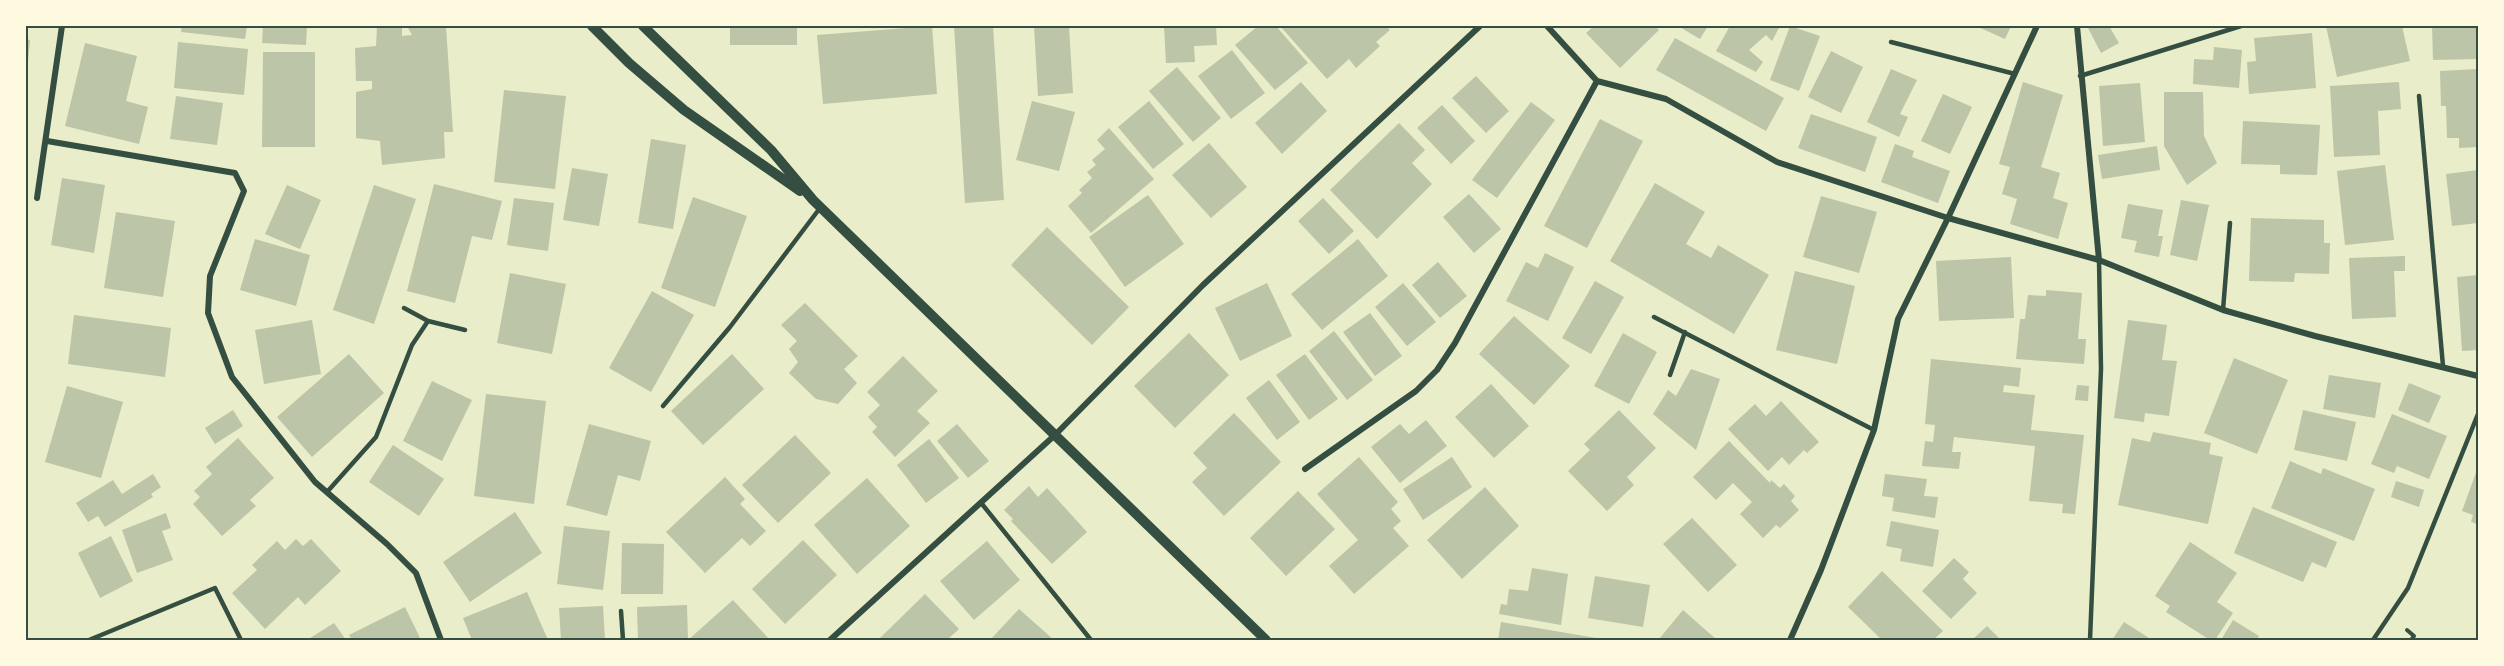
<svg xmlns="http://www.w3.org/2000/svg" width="2504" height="666" font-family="'Work Sans',sans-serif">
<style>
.building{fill:#bcc5a7}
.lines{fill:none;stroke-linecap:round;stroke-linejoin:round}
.path{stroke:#344e41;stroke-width:4}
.service{stroke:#344e41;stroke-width:4.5}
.minor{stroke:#344e41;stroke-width:6}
.tertiary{stroke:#344e41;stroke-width:10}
.neatline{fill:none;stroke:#344e41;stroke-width:2}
</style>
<rect width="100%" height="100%" fill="#e9edc9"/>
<path class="building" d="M182 26H247L245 39 181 32Z
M263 26H307L306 45 262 43Z
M383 26H402V36L412 35 407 26H446L453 132H444L445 158 382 165 380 141 356 138V92L372 89V81H356L355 48 376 46 377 27Z
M730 26H797V45H730Z
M932 26 937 94 823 104 817 35Z
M954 26H993L1004 200 965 203Z
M1034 26H1069L1073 93 1038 96Z
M1164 26H1216L1217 45 1194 46 1195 62 1166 63Z
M1258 26H1276L1308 63 1275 90 1235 45Z
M1280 26H1386L1390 30 1376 42 1380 46 1356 68 1349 59 1327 79Z
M1594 26H1655L1659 30 1620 68 1586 33Z
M1678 26H1708L1700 39Z
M1730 26H1780L1772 41 1766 35 1749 50 1763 62 1756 72 1716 51Z
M1790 26 1820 36 1799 91 1770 80Z
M1976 26H2011L2005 39Z
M2093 26H2109L2119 43 2101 53 2088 28Z
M2326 26H2402L2410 61 2337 77Z
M2432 26H2478V59L2433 60Z
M2312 33 2316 88 2249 94 2247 62 2256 61 2254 38Z
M1675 38 1784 98 1766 131 1656 70Z
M26 39 30 40 27 72H26Z
M178 42 248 49 244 95 174 88Z
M85 43 137 56 126 101 148 107 139 144 65 126Z
M2214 47 2242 50 2239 88 2193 84 2194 59 2213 60Z
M1232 50 1265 93 1231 119 1198 76Z
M1831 51 1863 67 1841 113 1808 97Z
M263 52H315V147H262Z
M1177 67 1221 118 1193 142 1149 91Z
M1891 69 1917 80 1900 114 1908 117 1899 137 1867 122Z
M2478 69V147L2459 148V138H2447L2446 106H2441L2440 71Z
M1476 76 1509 111 1486 133 1452 98Z
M1301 82 1327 111 1282 154 1255 123Z
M2023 82 2063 95 2041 167 2060 173 2053 198 2068 203 2058 239 2010 224 2017 199 2002 194 2010 167 1999 164Z
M2399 82 2401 109 2378 111 2380 155 2334 157 2330 86Z
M2140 83 2145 142 2103 146 2099 86Z
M504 90 566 96 555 189 494 182Z
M2164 92H2203L2204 136 2217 163 2187 185 2164 146Z
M1943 94 1972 107 1950 154 1921 141Z
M176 96 223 103 217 145 170 139Z
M1032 101 1075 112 1059 171 1016 160Z
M1149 101 1184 144 1153 169 1118 127Z
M1531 102 1555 120 1497 198 1472 180Z
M1442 105 1475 141 1451 164 1417 128Z
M1811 114 1877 137 1865 172 1798 148Z
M1600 119 1643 141 1587 248 1544 226Z
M2243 121 2320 125 2317 175 2280 174V165L2241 164Z
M1399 123 1425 150 1412 163 1432 184 1377 239 1330 190Z
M1109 128 1154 179 1091 233 1068 206 1082 193 1079 190 1092 178 1087 172 1096 165 1092 160 1105 149 1097 140Z
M651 139 686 145 673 229 638 223Z
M1209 143 1247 187 1211 218 1172 175Z
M1895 144 1914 151 1912 157 1950 171 1938 203 1881 182Z
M2157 146 2160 170 2102 179 2098 155Z
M2385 165 2394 240 2345 245 2337 171Z
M572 168 608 174 599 226 563 220Z
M2478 170V223L2452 226 2446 174Z
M62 178 105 185 94 253 51 245Z
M1655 183 1705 212 1686 244 1711 258 1718 245 1769 275 1734 334 1610 261Z
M434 184 502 201 492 240 472 236 455 303 407 291Z
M287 185 321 200 300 249 265 234Z
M374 185 416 199 374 324 333 310Z
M1469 194 1501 229 1474 253 1443 217Z
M1148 195 1184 244 1125 287 1089 237Z
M1821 196 1877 212 1859 273 1803 257Z
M693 197 747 216 715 307 661 288Z
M514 198 554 203 548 251 507 245Z
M1323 198 1354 231 1329 254 1298 221Z
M2181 200 2209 205 2197 261 2170 255Z
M2128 204 2163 210 2158 236H2163L2159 257 2134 252 2137 241 2121 238Z
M116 212 175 221 163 297 104 288Z
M2251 218 2324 220V243H2330L2329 274 2295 273 2294 282 2249 281Z
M1047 227 1129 307 1092 345 1011 265Z
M255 239 310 255 296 306 240 290Z
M1358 239 1388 276 1322 330 1291 294Z
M1545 253 1574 267 1548 321 1506 301 1526 262 1538 268Z
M2405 256V271H2394L2396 317 2352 319 2349 258Z
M2011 257 2014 318 1939 321 1936 261Z
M1438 262 1467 296 1440 318 1412 285Z
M1795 271 1855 286 1837 364 1776 350Z
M510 273 566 284 552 354 497 343Z
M2478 275V350L2462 351 2457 277Z
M1595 281 1624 297 1591 354 1562 338Z
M1267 283 1292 336 1240 361 1215 308Z
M1403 283 1436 322 1407 346 1375 307Z
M2046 290 2082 293 2078 339H2086L2084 364 2016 359 2020 319H2025L2028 295 2046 296Z
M652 291 694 315 651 392 609 368Z
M805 303 858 356 844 369 857 383 838 404 816 399 789 373 798 362 789 349 797 341 781 325Z
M1370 313 1402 356 1375 376 1343 332Z
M74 315 171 328 165 377 68 364Z
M1514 316 1570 366 1534 405 1479 354Z
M312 320 321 374 264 384 255 330Z
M2128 320 2167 325 2162 360 2177 361 2169 416 2145 413 2144 422 2114 418Z
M1334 331 1373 380 1347 400 1309 351Z
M1189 333 1229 375 1175 428 1134 386Z
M1623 333 1657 352 1629 404 1594 386Z
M349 354 384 393 312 457 277 417Z
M732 354 764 389 703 445 671 411Z
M1305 354 1338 399 1309 420 1276 375Z
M903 356 938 391 917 411 930 423 895 457 872 432 877 427 868 417 880 405 867 392Z
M2234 358 2288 380 2257 454 2204 433Z
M1931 359 2021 368 2019 387 2004 385 2003 392 2035 395 2031 430 2084 435 2075 514 2062 513 2063 504 2029 501 2035 446 1954 437 1952 452H1961L1959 469 1922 466 1925 441 1933 442 1935 425 1925 424Z
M1691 369 1720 379 1696 450 1653 414 1668 390 1676 396Z
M2329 375 2381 383 2375 418 2323 409Z
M1269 380 1300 422 1277 440 1246 398Z
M432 381 472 400 442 461 403 441Z
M2409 383 2441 396 2429 423 2398 410Z
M1491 384 1529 426 1494 458 1455 417Z
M2077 385 2089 386 2088 401 2075 400Z
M67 386 123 402 101 478 45 462Z
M486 394 546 401 534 504 474 496Z
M1781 401 1819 442 1807 453 1804 450 1789 465 1782 457 1768 471 1728 429 1755 404 1766 416Z
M233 410 243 426 215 444 205 428Z
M1619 410 1656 448 1627 477 1634 485 1607 511 1568 471 1590 450 1584 444Z
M2303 410 2356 422 2347 461 2294 450Z
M1234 413 1281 462 1224 516 1192 482 1207 468 1193 453Z
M2392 414 2447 436 2429 479 2397 466 2394 473 2371 464Z
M1426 420 1447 446 1400 483 1371 447 1400 424 1409 434Z
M589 424 651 441 640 481 618 475 607 516 566 505Z
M957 424 989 461 968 478 937 441Z
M2153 432 2211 443 2209 454 2223 457 2208 524 2118 505 2132 438 2150 442Z
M795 435 831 473 778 523 742 485Z
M238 438 274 478 250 500 256 506 222 536 193 504 200 497 194 491 212 474 206 467Z
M929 439 959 478 926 503 897 465Z
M1729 441 1770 483 1771 480 1780 488 1784 484 1795 496 1791 501 1799 510 1780 528 1776 525 1763 538 1740 514 1752 502 1733 483 1716 500 1693 477Z
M393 445 444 479 419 516 369 482Z
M1359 457 1398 502 1391 509 1401 521 1393 528 1409 546 1354 594 1329 566 1358 540 1317 494Z
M1452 457 1472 487 1423 520 1403 489Z
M2290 461 2321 474 2323 468 2375 489 2354 541 2271 508Z
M2478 467V524L2471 522 2473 515 2462 511Z
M153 474 161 487 151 494 153 497 105 527 98 516 88 522 76 503 113 480 122 494Z
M1885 474 1927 479 1924 496 1938 497 1935 518 1892 511 1894 498 1882 496Z
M725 477 745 499 740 504 766 531 750 546 742 538 705 573 666 532Z
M867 478 910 526 857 574 814 525Z
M2396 481 2424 490 2419 507 2391 497Z
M1029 486 1038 497 1047 488 1087 532 1052 564 1011 521 1013 519 1004 510Z
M1485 487 1519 526 1462 579 1427 540Z
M1298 491 1335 529 1286 576 1250 538Z
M2253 507 2337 542 2326 568 2312 562 2303 582 2234 553Z
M515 512 542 553 470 602 443 562Z
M166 513 171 528 162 531 173 560 137 573 122 530Z
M1692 518 1737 565 1708 592 1663 544Z
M1891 521 1939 530 1933 567 1900 561 1902 549 1886 546Z
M564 526 610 531 603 590 557 584Z
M111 536 133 581 100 598 78 553Z
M296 539 303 546 311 539 341 571 305 605 298 597 265 629 232 593 257 570 252 565 277 541 285 550Z
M803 540 837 575 785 624 752 589Z
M987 541 1020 580 974 620 940 581Z
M2190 542 2237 573 2217 602 2233 613 2215 640H2210L2166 612 2170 606 2155 596Z
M622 543 664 544 663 594H621Z
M1954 558 1969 572 1963 579 1977 593 1951 619 1922 591Z
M1532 568 1568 574 1561 625 1499 614 1501 604 1507 605 1509 589 1528 591Z
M1882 571 1943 631 1933 640H1882L1848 607Z
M1595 576 1650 585 1643 627 1588 618Z
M527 592 548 640H472L463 618Z
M925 594 959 629 947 640H878Z
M733 600 770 640H638L637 607 687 605 688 640Z
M603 606 605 640H561L559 608Z
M405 607 421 640H352L349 635Z
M1019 609 1054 640H990Z
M1683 610 1717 640H1661L1659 639Z
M2233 620 2259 636 2257 640H2221Z
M1501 622 1602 639V640H1498Z
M2124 622 2152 640H2112Z
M334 623 346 640H307Z
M1987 626 2001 640H1972Z"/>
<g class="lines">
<path class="path" d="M2407 630 2414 636 2411 640"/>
<path class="service" d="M1891 42 2015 74
M2080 76 2241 26
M2419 96 2443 366
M2223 310 2230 223
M1654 317 1874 430
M428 321 465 330
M1670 375 1685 332
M663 406 730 327 820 208
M327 492 376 437 412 345 428 321 404 308
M982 504 1091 640
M621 611 623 640
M89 640 215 588 241 640
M2090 640 2101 369 2099 260
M2373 640 2408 588 2478 414"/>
<path class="minor" d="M1547 26 1597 81 1666 99 1777 162 1948 218 2099 260 2223 310 2315 336 2478 376
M2077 26 2099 260
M47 141 235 173 244 191 210 276 208 313 232 377 315 482 387 544 416 573 441 640
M37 198 62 26
M1305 469 1416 391 1437 370 1455 343 1597 81
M830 640 1055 435 1203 285 1480 26
M1790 640 1821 570 1874 430 1898 319 1948 218 2037 26"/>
<path class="tertiary" d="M592 26 629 63 684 110 800 191
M643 26 771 150 813 200 1266 640"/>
</g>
<rect width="2504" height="666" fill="none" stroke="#fefae0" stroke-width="54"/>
<rect x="27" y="27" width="2450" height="612" class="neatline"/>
</svg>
